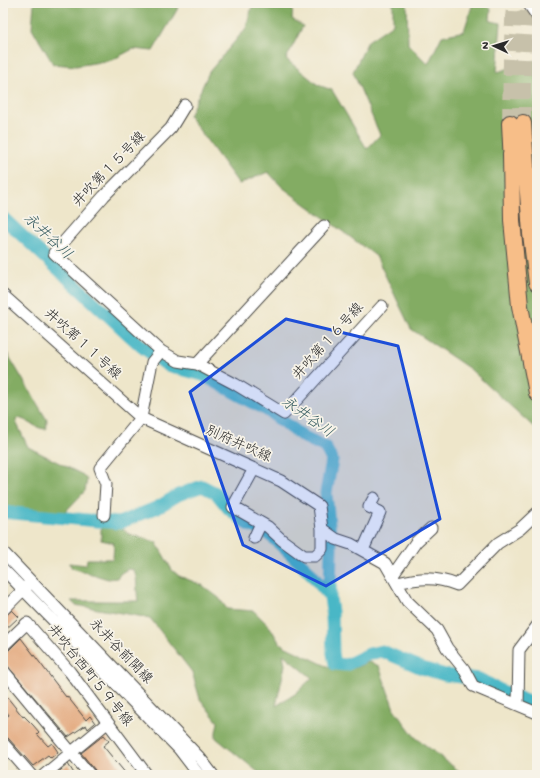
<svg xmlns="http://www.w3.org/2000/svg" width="540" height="778" font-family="'Gochi Hand','Klee One',sans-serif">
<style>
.forest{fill:#83ac64;stroke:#576c48;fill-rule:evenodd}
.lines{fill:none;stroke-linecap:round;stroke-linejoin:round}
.river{stroke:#4ab7c6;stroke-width:13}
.building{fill:#e3a77c}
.highway-tunnel{stroke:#c7c1aa;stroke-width:16;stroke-dasharray:16 8;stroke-linecap:butt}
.minor-casing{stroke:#484743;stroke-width:13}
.highway-casing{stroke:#484743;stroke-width:18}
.minor{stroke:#fff;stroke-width:11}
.highway{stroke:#f7be88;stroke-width:16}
.marked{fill:#1d4ed8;fill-opacity:0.2;stroke:#1d4ed8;stroke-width:3;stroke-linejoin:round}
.labels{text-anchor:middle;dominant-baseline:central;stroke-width:3.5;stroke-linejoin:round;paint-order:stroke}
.street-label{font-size:14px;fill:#2b2b2b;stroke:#f7f3e8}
.water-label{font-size:15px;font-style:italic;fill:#365c61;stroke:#f7f3e8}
</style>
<rect width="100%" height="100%" fill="#f7f3e8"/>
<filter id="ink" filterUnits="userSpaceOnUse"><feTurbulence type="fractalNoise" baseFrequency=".025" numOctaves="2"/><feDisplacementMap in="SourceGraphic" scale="8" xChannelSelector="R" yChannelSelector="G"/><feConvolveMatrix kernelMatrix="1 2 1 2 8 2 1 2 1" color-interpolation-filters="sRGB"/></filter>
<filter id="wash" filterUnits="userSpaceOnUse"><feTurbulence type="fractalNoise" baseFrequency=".012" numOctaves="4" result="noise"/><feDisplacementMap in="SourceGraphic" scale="16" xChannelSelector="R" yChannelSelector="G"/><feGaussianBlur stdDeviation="0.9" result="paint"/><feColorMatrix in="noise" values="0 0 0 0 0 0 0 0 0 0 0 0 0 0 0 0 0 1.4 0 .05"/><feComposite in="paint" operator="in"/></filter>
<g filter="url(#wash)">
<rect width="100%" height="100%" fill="#eee6ca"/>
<path class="forest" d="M34 3H181L153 51 133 49 112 60 76 66 53 64 32 28Z
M253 3H295L293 5 292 19 303 26 286 59 318 85 332 90 367 149 380 135 353 72 368 41 393 24V3H407L408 44 428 64 442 36 464 31 473 3H480L491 8 490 21 501 23 497 72 537 60V430L470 369 411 329 376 256 282 187 268 172 239 184 189 116 209 72 246 28Z
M3 349 7 353 47 420 46 429C35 429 28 419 17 418L16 421 17 424 28 447 83 475 87 480 85 491 63 514 3 508Z
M106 526H120L129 534 156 542 172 570 179 576 202 585 219 598 227 609 254 611 270 627 279 642 284 646 331 668H353L369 662 379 666 394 709 415 737 464 775H258V772L216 738V732L218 722 200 699 192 672 150 618 75 605 71 601H138C136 590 138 580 134 570L128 569 121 573 117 578 108 579 72 568 69 563 86 565 87 559H113L114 543 101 540V529ZM283 654 312 678 295 694 276 706 285 665Z"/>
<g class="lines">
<path class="river" d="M3 218 141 346 167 365 203 375 267 410 304 437 325 447 332 460 326 493 331 545 330 597 332 612 333 653 335 664 346 665 369 654 382 651 422 668 445 675 479 679 502 691 537 704
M3 512 119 523 158 507 178 495 202 486 216 493 229 509 249 525 266 531 308 570 330 597"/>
</g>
<g id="blocks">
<path class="building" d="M12 610 19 617 3 632V618Z
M21 638 66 697 67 696 86 720 90 716 95 723 88 729 86 725 68 737 5 663 3 659V653L8 651Z
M3 692 23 717 24 716 33 725 39 732 37 734 48 746 52 743 58 752 51 758 48 755 33 766 8 738 4 736 3 720 9 715 3 707Z
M104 735 109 741 103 746 127 775H99L81 753Z
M68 764 75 775H55Z"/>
</g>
</g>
<g filter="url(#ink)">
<use href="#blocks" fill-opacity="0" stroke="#484743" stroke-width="1"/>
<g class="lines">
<path class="highway-tunnel" d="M510 123 511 60 514 3
M523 123V60L527 3"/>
<g class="minor-casing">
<path id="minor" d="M528 3 537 16
M185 105 171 128 104 196 54 253 161 351 178 361 197 364 235 384 284 414 382 306
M3 295 141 418 281 481 319 506 322 529V549L315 556H304L282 540 268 527 233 507 254 469
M197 364 324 226
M104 515 106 484 100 468 141 418 152 362 161 351
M322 529 336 539 351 544 385 563 407 601 437 630 447 648 464 669 473 686 537 713
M254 538 261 523
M363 550 380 512 369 507 374 498
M3 552 200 758 213 775
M3 569 179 749 199 775
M393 575 416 542 431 528
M397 583C419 578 435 576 457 585L498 543 520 529 537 513
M3 610 29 584
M3 646 27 623 70 672 147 775
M3 670 90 775
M518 705 519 650 537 626
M3 743 31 775
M44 775 107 723"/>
</g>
<g class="highway-casing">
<path id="highway" d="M510 123 512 164
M523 123 531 234 537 283
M511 154 512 220 520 306 537 393"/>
</g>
<use href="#minor" class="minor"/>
<use href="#highway" class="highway"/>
</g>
</g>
<path class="marked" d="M286 319 398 346 440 519 326 586 243 545 190 392Z"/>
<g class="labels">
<g class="street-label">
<text transform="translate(110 170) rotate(-46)">井吹第１５号線</text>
<text transform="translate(329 342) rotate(-48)">井吹第１６号線</text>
<text transform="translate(82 345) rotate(42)">井吹第１１号線</text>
<text transform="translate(238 445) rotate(24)">別府井吹線</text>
<text transform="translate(120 652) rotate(46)">永井谷前開線</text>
<text transform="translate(89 676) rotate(51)">井吹台西町５９号線</text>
</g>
<g class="water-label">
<text transform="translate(47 237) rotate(43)">永井谷川</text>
<text transform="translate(307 418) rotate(35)">永井谷川</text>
</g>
</g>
<rect width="540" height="778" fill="none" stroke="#f7f3e8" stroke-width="16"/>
<g transform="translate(494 46) rotate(274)" stroke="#f7f3e8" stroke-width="3" paint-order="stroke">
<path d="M0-3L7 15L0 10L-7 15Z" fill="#2b2b2b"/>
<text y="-6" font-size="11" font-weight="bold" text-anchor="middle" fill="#2b2b2b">N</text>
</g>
</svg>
